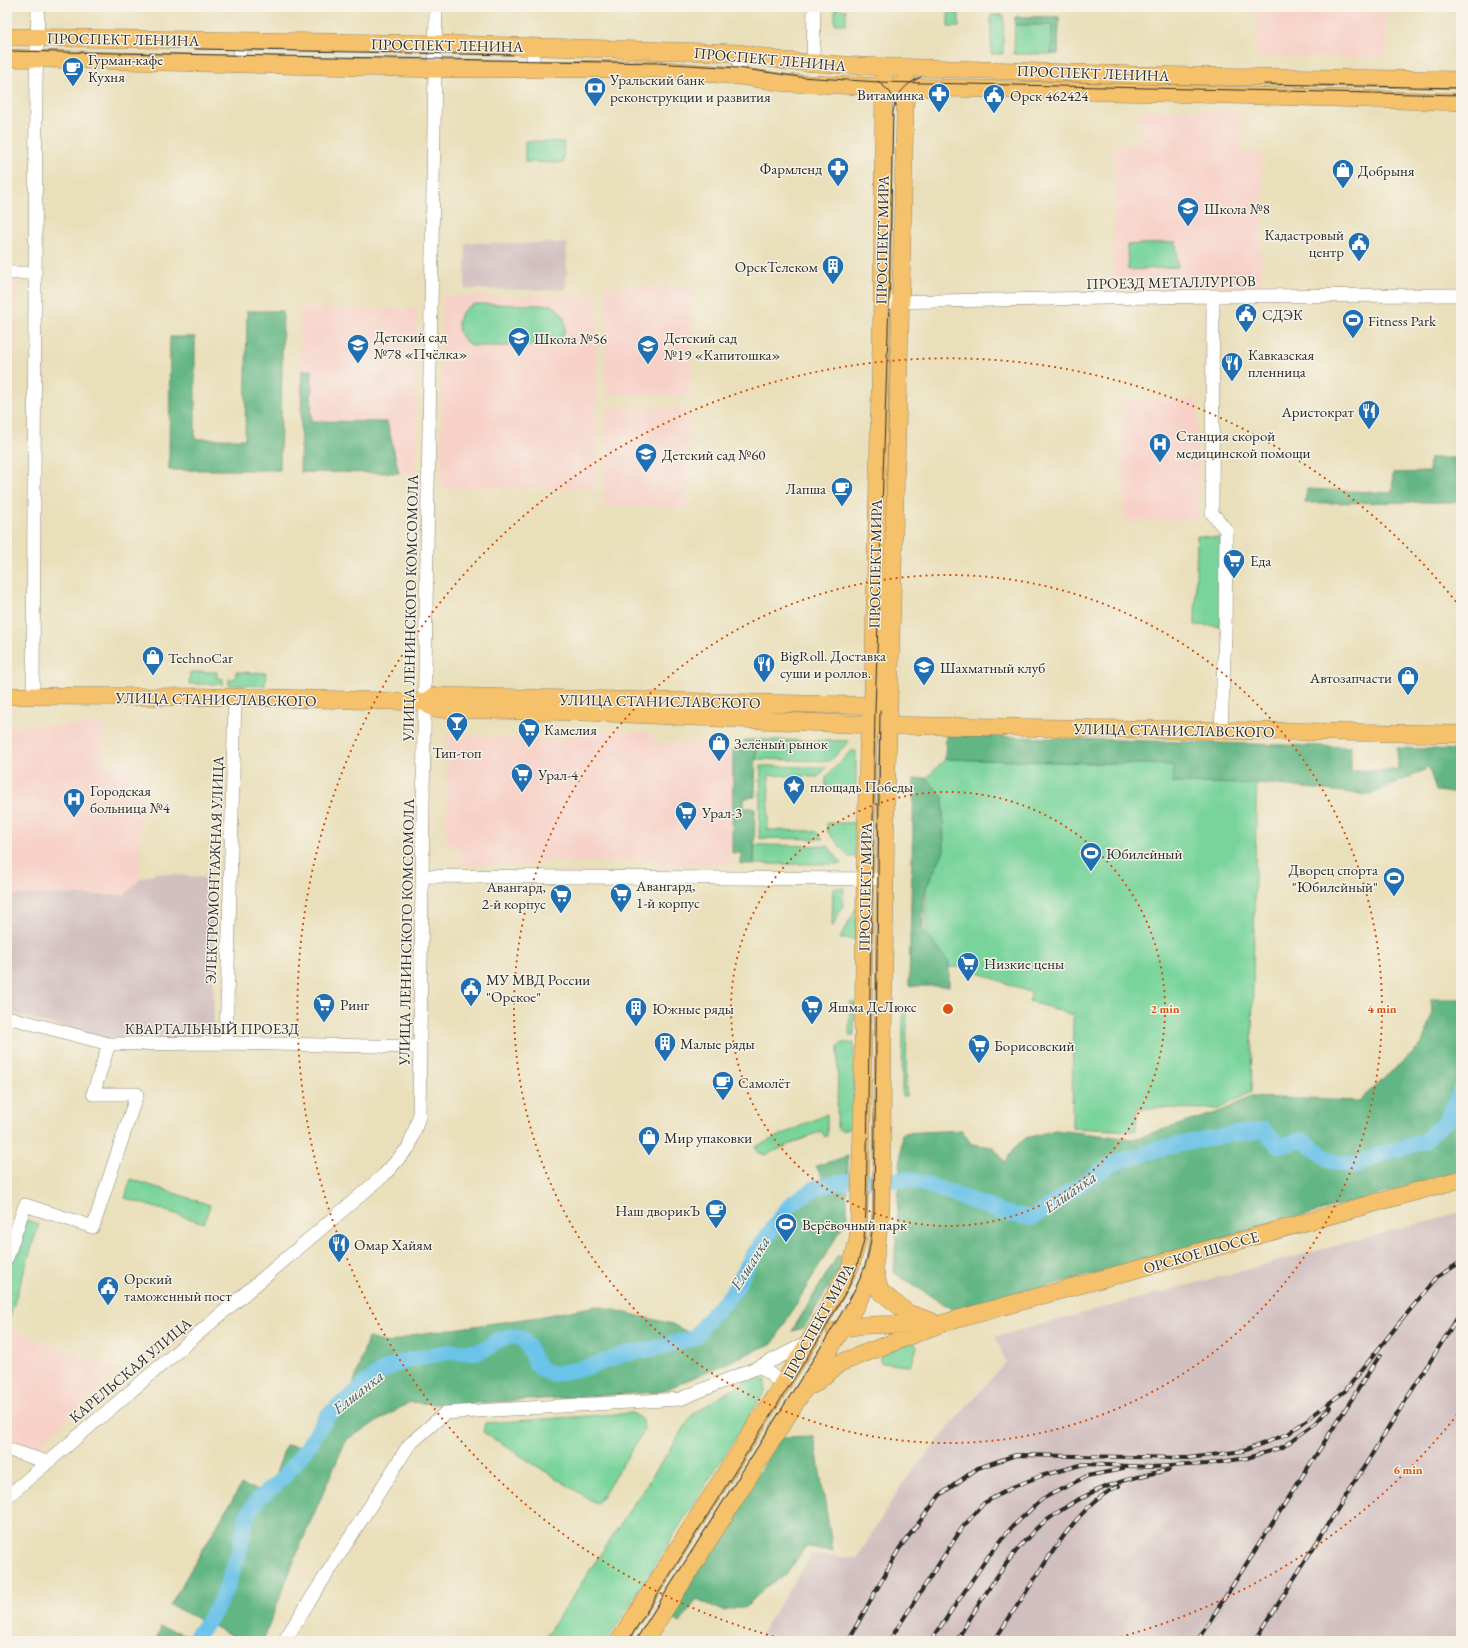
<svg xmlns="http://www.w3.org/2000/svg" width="1468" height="1648" font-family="'EB Garamond',serif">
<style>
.built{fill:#f7d1c8}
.industrial{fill:#d2bfc0}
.green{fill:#79d49b;stroke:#528063}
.forest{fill:#62b683;stroke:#467057}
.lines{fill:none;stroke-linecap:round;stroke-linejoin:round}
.river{stroke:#6bc3e8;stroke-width:16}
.minor-casing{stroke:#8a8572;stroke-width:14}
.major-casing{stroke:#8a8572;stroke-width:18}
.minor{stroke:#fff;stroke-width:13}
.major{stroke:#f5c16b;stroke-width:17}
.tram{stroke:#2b2b2b;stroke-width:1}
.rail-casing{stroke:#2b2b2b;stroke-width:4}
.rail{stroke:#f7f3e8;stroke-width:2.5;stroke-dasharray:8;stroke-linecap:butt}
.ring{fill:none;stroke:#d5540f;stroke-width:2;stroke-dasharray:2 4}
.labels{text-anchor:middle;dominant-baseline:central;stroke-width:3;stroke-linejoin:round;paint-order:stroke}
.street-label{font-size:15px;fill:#2b2b2b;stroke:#f7f3e8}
.poi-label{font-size:15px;fill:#2b2b2b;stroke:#f7f3e8;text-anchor:start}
.water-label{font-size:16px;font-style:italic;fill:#3e5964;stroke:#f7f3e8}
.centre{fill:#d5540f;stroke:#f7f3e8;stroke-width:2}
.ring-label{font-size:12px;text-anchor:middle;font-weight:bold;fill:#d5540f;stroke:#f7f3e8;stroke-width:3;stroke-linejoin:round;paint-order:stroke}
</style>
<rect width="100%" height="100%" fill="#f7f3e8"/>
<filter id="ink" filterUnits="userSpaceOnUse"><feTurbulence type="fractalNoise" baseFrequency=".025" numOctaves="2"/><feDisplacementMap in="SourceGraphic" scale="8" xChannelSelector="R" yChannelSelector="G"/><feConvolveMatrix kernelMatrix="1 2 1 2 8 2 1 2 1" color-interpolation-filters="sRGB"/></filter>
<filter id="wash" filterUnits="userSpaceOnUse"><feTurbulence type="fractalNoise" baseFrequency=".012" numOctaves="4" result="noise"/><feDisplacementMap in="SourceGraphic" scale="16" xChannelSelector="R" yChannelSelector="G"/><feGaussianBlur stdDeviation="0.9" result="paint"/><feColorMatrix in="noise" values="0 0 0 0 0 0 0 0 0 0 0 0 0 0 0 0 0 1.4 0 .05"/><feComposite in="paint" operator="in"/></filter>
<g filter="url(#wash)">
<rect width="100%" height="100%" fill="#e9dfba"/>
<path class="built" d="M1257 7H1387L1386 58 1256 56Z
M1139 110H1241V152H1262L1261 286 1113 290 1114 146 1138 145Z
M7 282H17L12 471H7Z
M606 286 692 287 691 395H605Z
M442 296H597L596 488H441Z
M300 308 417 309 416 474 299 473Z
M1122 400H1197L1199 520 1124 521Z
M605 408 689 409 688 507 604 506Z
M103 724 104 767H141L140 879 125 895H7V726Z
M584 731 645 732 662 745H695V741H706V749H733L731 864 709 865H664V867H653V859H638V861L532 862 530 866 461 865V846H446L448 734 475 735 495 738 564 740Z
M10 1330 119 1370 108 1379 37 1447 7 1438V1339Z"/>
<path class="industrial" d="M466 243H567L566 290 465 289Z
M157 873 209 878V916L214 917 213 966 214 1038 109 1040 7 1012V895H125L140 879Z
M1461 1212V1641H756L811 1555 857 1558 901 1486 954 1421 1006 1362 995 1337Z"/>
<path class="green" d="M835 9 846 10V24H835Z
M948 13H959V27H948Z
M991 15H1004L1003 54H991Z
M1015 17H1059L1058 54H1014Z
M525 141 564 142 563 163 525 162Z
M1176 242 1178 267 1128 270 1127 245Z
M476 304 551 305C571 314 570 341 548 346H473C451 337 454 308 476 304Z
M1197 536 1221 538V626L1195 625Z
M190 672H217V678L223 679V684H189Z
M236 672 266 673 265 686 229 685V679H235Z
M756 740 849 741 830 761 756 759Z
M851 751H856V788H826V777Z
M945 759 1257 767 1251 1092 1219 1109 1137 1108 1136 1131 1072 1128 1073 1015 1029 1001 1032 993 963 967 926 968 927 778Z
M761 766 827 767 818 777 769 775 768 830 816 831 823 839 759 838Z
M827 823H855V857H849L827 831Z
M755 845 828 846 842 864H754Z
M833 888H844L843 905 832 928Z
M856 908V939H840Z
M850 1002H855L854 1036H849Z
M903 1006H905L907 1009 906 1096H902Z
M843 1043H854V1123C850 1129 845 1132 838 1129L837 1126 838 1046Z
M827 1114V1136L825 1137 821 1131 765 1155 759 1153 755 1147Z
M131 1179 210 1205 204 1223 125 1198Z
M26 1220 39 1224 7 1326V1275Z
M913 1342 917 1347 912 1364 909 1366 882 1363 880 1360V1355Z
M757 1374 766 1380 765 1391 607 1641H543L694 1413Z
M632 1413 642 1419 644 1431 597 1504 483 1432 485 1423Z"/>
<path class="forest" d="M1015 17H1059L1058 54H1051L1052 25H1015Z
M247 311H283L280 470H169L170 337H195V439H245Z
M302 370H312L311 421 387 422 399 473 300 472Z
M1430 458H1461V502L1305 503 1307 489 1392 493 1393 473 1429 472Z
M946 735 1351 747V771L1398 770 1397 748 1461 750V794L1436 791 1429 768 1370 795 1269 784 1173 783V765L945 759Z
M744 740H756L755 797 744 798V808H755L754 864H741V853H732L733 749H743Z
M927 778 943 797 944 851 925 890 923 929 949 963V986H909L914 779Z
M1431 999H1461V1172L1110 1270 953 1310 894 1273 902 1133 962 1130 971 1144 993 1147 1005 1162 1016 1146 1026 1138 1055 1130 1133 1139 1222 1111 1251 1097 1359 1101 1422 1044 1432 1013Z
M848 1156 847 1219 773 1343 660 1392 444 1405 410 1402 346 1440 297 1553 263 1641H243L170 1605 241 1485 269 1493 286 1445 313 1448 351 1392 368 1338 389 1343 417 1334 538 1317 597 1306 672 1324 699 1338 707 1327 730 1303 752 1266 785 1217 824 1181 816 1166Z
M838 1255 845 1260 804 1328 792 1331Z
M814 1436 833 1552 806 1546 786 1575 766 1587 747 1606 723 1611 697 1599 680 1623 669 1615 781 1437Z
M161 1627 206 1641H156Z"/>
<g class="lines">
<path class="river" d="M193 1641 215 1611 226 1589 240 1549 246 1518 252 1507 261 1496 281 1480 306 1449 328 1415 380 1372 401 1362 427 1356 448 1352H477L489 1347 497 1340 514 1336 523 1339 529 1348 535 1362 542 1370 553 1374 588 1367 625 1354 651 1349 694 1338 713 1313 726 1301 737 1286 750 1260 778 1221 792 1203 817 1187 842 1182 909 1179 945 1191 1003 1213 1032 1218 1111 1164 1161 1148 1227 1135 1264 1130 1279 1146 1302 1140 1333 1162 1356 1166 1372 1157 1424 1141 1446 1121 1461 1090"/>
</g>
</g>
<g filter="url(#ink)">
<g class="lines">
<g class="minor-casing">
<path id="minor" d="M240 40V64
M813 63 814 7
M533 69V47
M739 76 740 53
M7 273H35
M1213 296 1212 513 1226 530 1225 635 1221 730
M882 302 1213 296 1461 295
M33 697 36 84 38 7
M422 876 885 879
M7 1017 109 1044 226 1043 420 1047
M226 1043 235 697
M7 1258 25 1205 93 1227 137 1094H93L109 1044
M761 1366 782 1384
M7 1449 47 1462
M7 1497 384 1175 409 1147 419 1117 424 731 436 7
M284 1641 409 1445 445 1413 680 1399 761 1366 809 1342"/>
</g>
<g class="major-casing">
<path id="major" d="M7 37 447 44 740 53 785 61 860 66 1138 75 1461 80
M7 58 435 69H655L739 76 786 83 860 86 1195 94 1461 102
M7 696 235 697 424 702 435 709 583 712 870 725 1461 734
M424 702 435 696 853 705 870 706 878 715
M874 1268 880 1291 908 1313 931 1321
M835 1331C856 1322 904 1325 928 1325
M813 1385 840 1363 940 1324 1461 1179
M619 1641 809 1342 851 1266 858 1239 862 1131 865 879 868 747 873 691 882 302 884 67
M645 1641 843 1328 865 1289 874 1268 881 1211 886 804 900 331 906 68"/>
</g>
<use href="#minor" class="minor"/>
<use href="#major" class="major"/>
<path class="tram" d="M195 49 513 55
M7 51 657 63 738 68 800 77 879 82 1461 95
M878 81 890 92 896 106
M1264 84 1461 88
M628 1641 820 1337 849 1286 857 1266 864 1240 866 1211 875 711 889 302 893 112C897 93 903 86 921 77
M635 1641 829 1334C841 1313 856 1291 864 1268 871 1250 872 1230 874 1211L880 711"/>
<g class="rail-casing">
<path id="rail" d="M1401 1321 1437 1277 1461 1262
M848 1641 899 1549 940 1495 978 1468 1016 1455 1188 1458 1243 1451 1288 1434 1345 1391 1404 1317
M889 1641 962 1528 984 1503 1015 1486 1041 1476 1084 1464 1152 1467 1207 1464 1247 1458 1283 1447 1316 1423 1330 1407
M931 1641 987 1558 1012 1527 1042 1499 1087 1476 1123 1469
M956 1641C980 1603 1003 1562 1035 1530 1040 1524 1048 1520 1054 1515 1090 1489 1126 1478 1169 1470
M994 1641C1008 1620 1022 1598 1036 1577 1056 1546 1084 1501 1119 1486
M1197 1641 1380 1355
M1255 1641 1461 1312"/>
</g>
<use href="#rail" class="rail"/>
</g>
</g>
<g class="ring">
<circle cx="948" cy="1009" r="217"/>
<circle cx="948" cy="1009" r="434"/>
<path d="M1461 1410A651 651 0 0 1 1105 1641M791 1641A651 651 0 1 1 1461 608"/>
</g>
<defs>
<g id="cafe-pin" transform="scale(1.15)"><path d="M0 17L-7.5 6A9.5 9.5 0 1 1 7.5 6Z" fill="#1f6fb2" stroke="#f7f3e8"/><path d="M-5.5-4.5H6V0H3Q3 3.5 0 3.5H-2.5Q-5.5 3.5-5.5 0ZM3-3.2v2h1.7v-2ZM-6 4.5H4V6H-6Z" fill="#fff"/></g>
<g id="bank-pin" transform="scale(1.15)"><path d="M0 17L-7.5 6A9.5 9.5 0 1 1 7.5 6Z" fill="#1f6fb2" stroke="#f7f3e8"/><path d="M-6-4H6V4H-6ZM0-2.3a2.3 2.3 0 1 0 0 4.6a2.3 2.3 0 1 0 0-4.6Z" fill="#fff"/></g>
<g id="pharmacy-pin" transform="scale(1.15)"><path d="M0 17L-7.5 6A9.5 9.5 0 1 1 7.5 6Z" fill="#1f6fb2" stroke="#f7f3e8"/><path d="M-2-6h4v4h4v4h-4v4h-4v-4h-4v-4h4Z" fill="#fff"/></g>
<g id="civic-pin" transform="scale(1.15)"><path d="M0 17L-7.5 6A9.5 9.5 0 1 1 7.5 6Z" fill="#1f6fb2" stroke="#f7f3e8"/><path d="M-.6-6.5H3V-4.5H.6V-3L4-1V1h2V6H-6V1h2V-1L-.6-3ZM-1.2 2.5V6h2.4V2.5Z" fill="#fff"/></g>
<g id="shop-pin" transform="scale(1.15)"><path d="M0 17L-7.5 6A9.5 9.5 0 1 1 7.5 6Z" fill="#1f6fb2" stroke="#f7f3e8"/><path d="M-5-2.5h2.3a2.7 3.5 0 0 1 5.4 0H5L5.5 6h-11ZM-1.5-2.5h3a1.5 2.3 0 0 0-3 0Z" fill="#fff"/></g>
<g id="school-pin" transform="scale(1.15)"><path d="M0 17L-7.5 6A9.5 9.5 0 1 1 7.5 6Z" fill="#1f6fb2" stroke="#f7f3e8"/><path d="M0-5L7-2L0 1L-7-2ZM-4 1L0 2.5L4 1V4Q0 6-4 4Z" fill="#fff"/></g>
<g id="building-pin" transform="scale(1.15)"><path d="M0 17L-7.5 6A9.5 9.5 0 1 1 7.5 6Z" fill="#1f6fb2" stroke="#f7f3e8"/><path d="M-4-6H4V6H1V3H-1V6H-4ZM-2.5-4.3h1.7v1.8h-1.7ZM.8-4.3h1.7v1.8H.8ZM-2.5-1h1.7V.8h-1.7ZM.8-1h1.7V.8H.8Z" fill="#fff"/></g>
<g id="stadium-pin" transform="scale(1.15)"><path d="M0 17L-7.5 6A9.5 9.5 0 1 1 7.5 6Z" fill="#1f6fb2" stroke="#f7f3e8"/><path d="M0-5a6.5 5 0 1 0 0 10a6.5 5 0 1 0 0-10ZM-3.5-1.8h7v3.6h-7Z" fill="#fff"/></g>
<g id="restaurant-pin" transform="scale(1.15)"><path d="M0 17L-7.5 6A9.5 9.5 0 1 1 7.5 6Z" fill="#1f6fb2" stroke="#f7f3e8"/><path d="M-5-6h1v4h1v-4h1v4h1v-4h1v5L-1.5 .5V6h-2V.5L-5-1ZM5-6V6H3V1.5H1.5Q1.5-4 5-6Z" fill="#fff"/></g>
<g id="hospital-pin" transform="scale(1.15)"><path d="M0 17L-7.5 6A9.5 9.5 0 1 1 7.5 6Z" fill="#1f6fb2" stroke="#f7f3e8"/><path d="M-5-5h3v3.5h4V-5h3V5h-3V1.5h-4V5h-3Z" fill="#fff"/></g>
<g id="supermarket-pin" transform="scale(1.15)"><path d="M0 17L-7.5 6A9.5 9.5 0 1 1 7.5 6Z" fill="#1f6fb2" stroke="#f7f3e8"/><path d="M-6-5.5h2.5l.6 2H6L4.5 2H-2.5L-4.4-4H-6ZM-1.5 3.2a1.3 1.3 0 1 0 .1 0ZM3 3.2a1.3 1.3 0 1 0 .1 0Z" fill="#fff"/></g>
<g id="bar-pin" transform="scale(1.15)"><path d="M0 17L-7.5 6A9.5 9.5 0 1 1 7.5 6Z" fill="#1f6fb2" stroke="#f7f3e8"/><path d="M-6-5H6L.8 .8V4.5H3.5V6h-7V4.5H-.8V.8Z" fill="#fff"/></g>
<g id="sight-pin" transform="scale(1.15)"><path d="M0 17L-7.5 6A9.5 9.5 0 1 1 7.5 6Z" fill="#1f6fb2" stroke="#f7f3e8"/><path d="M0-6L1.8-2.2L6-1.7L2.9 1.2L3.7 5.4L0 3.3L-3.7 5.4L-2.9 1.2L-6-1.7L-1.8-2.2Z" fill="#fff"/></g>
</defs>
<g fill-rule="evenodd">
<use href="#cafe-pin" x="73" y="68"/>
<use href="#bank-pin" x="595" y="88"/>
<use href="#pharmacy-pin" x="939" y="94"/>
<use href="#civic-pin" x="994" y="95"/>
<use href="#pharmacy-pin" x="838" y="168"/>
<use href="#shop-pin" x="1343" y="170"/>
<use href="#school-pin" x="1188" y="208"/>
<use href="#civic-pin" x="1359" y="243"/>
<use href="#building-pin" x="833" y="266"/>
<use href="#civic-pin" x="1246" y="314"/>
<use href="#stadium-pin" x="1353" y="320"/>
<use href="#school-pin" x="519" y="338"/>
<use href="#school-pin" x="358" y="345"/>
<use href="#school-pin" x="648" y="346"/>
<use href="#restaurant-pin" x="1232" y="363"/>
<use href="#restaurant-pin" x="1369" y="411"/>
<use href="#hospital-pin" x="1160" y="444"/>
<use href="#school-pin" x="646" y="454"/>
<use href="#cafe-pin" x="842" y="488"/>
<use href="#supermarket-pin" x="1234" y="560"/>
<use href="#shop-pin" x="153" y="657"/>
<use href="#restaurant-pin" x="764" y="664"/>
<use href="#school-pin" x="924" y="667"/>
<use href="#shop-pin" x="1408" y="677"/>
<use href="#bar-pin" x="457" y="723"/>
<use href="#supermarket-pin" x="529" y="729"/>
<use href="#shop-pin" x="719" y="743"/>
<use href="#supermarket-pin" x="522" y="774"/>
<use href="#sight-pin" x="794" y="786"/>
<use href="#hospital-pin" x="74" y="799"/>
<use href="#supermarket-pin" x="686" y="812"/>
<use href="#stadium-pin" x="1091" y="853"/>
<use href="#stadium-pin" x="1394" y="878"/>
<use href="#supermarket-pin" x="621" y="894"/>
<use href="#supermarket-pin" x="561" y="895"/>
<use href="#supermarket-pin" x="968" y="963"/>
<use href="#civic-pin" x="471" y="988"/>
<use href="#supermarket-pin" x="324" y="1004"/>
<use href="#supermarket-pin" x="812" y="1006"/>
<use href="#building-pin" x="636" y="1008"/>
<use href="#building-pin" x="665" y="1043"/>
<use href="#supermarket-pin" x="979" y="1045"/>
<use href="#cafe-pin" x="723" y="1082"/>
<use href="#shop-pin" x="649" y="1137"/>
<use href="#cafe-pin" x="716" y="1210"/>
<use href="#stadium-pin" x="786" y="1224"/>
<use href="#restaurant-pin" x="339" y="1244"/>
<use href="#civic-pin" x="108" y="1287"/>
</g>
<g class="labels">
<g class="street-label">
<text transform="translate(123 39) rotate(1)">ПРОСПЕКТ ЛЕНИНА</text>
<text transform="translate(447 45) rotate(1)">ПРОСПЕКТ ЛЕНИНА</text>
<text transform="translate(770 59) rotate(5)">ПРОСПЕКТ ЛЕНИНА</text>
<text transform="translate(1093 73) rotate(2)">ПРОСПЕКТ ЛЕНИНА</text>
<text transform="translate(882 240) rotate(-89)">ПРОСПЕКТ МИРА</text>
<text transform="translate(1171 282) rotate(-1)">ПРОЕЗД МЕТАЛЛУРГОВ</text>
<text transform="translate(875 564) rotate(-89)">ПРОСПЕКТ МИРА</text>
<text transform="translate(410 608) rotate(-89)">УЛИЦА ЛЕНИНСКОГО КОМСОМОЛА</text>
<text transform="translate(216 699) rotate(1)">УЛИЦА СТАНИСЛАВСКОГО</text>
<text transform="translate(660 701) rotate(1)">УЛИЦА СТАНИСЛАВСКОГО</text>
<text transform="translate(1174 730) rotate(1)">УЛИЦА СТАНИСЛАВСКОГО</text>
<text transform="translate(214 870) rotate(-88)">ЭЛЕКТРОМОНТАЖНАЯ УЛИЦА</text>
<text transform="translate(865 887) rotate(-89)">ПРОСПЕКТ МИРА</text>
<text transform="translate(406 932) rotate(-89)">УЛИЦА ЛЕНИНСКОГО КОМСОМОЛА</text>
<text x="212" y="1028">КВАРТАЛЬНЫЙ ПРОЕЗД</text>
<text transform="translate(1201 1252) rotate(-16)">ОРСКОЕ ШОССЕ</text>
<text transform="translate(818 1321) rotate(-61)">ПРОСПЕКТ МИРА</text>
<text transform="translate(130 1370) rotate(-40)">КАРЕЛЬСКАЯ УЛИЦА</text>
</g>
<g class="poi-label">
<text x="88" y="59">Гурман-кафе<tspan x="88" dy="17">Кухня</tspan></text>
<text x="610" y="79">Уральский банк<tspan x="610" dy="17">реконструкции и развития</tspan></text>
<text x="924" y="94" text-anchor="end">Витаминка</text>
<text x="1010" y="95">Орск 462424</text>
<text x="822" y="168" text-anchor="end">Фармленд</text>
<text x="1358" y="170">Добрыня</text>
<text x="1204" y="208">Школа №8</text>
<text x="1344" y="234" text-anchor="end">Кадастровый<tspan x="1344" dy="17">центр</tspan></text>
<text x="818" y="266" text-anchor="end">ОрскТелеком</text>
<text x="1262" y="314">СДЭК</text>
<text x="1368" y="320">Fitness Park</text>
<text x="374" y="336">Детский сад<tspan x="374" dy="17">№78 «Пчёлка»</tspan></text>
<text x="664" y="337">Детский сад<tspan x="664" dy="17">№19 «Капитошка»</tspan></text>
<text x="534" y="338">Школа №56</text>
<text x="1248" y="354">Кавказская<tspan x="1248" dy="17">пленница</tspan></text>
<text x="1354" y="411" text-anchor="end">Аристократ</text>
<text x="1176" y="435">Станция скорой<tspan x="1176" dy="17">медицинской помощи</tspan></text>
<text x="662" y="454">Детский сад №60</text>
<text x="826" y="488" text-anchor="end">Лапша</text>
<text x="1250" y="560">Еда</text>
<text x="780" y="655">BigRoll. Доставка<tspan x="780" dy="17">суши и роллов.</tspan></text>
<text x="168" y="657">TechnoCar</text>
<text x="940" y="667">Шахматный клуб</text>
<text x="1392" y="677" text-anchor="end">Автозапчасти</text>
<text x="544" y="729">Камелия</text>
<text x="734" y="743">Зелёный рынок</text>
<text x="457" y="752" text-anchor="middle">Тип-топ</text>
<text x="538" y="774">Урал-4</text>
<text x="810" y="786">площадь Победы</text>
<text x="90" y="790">Городская<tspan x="90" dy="17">больница №4</tspan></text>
<text x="702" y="812">Урал-3</text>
<text x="1106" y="853">Юбилейный</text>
<text x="1378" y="869" text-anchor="end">Дворец спорта<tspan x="1378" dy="17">"Юбилейный"</tspan></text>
<text x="636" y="885">Авангард,<tspan x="636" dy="17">1-й корпус</tspan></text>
<text x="546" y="886" text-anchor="end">Авангард,<tspan x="546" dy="17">2-й корпус</tspan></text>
<text x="984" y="963">Низкие цены</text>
<text x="486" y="979">МУ МВД России<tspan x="486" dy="17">"Орское"</tspan></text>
<text x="340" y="1004">Ринг</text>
<text x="828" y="1006">Яшма ДеЛюкс</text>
<text x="652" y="1008">Южные ряды</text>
<text x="680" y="1043">Малые ряды</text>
<text x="994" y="1045">Борисовский</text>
<text x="738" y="1082">Самолёт</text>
<text x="664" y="1137">Мир упаковки</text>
<text x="700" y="1210" text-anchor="end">Наш дворикЪ</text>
<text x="802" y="1224">Верёвочный парк</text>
<text x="354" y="1244">Омар Хайям</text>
<text x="124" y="1278">Орский<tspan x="124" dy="17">таможенный пост</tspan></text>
</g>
<g class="water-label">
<text transform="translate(1070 1192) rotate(-35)">Елшанка</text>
<text transform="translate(750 1263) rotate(-58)">Елшанка</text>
<text transform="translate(358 1392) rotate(-38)">Елшанка</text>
</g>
</g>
<circle cx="948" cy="1009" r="6" class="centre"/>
<g class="ring-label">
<text x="1165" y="1013">2 min</text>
<text x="1382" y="1013">4 min</text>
<text x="1408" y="1474">6 min</text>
</g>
<rect width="1468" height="1648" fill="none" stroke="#f7f3e8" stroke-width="24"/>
</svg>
